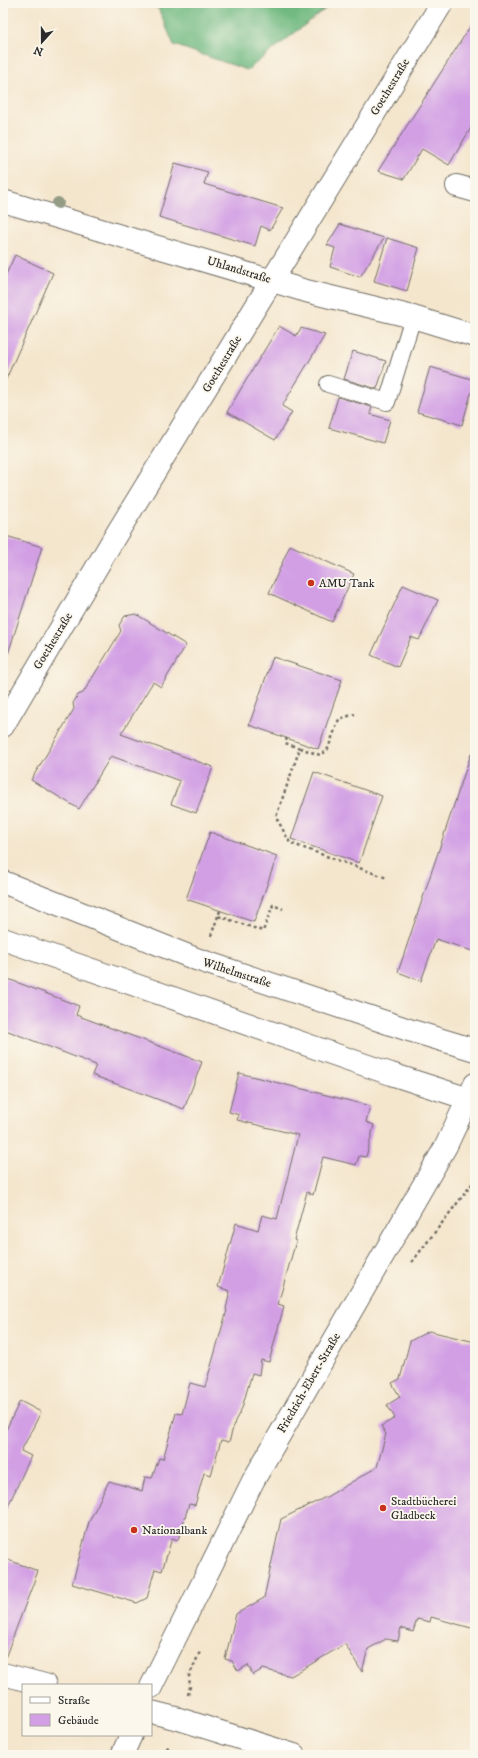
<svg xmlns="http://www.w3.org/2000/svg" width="478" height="1758" font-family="'IM FELL DW Pica',serif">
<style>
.forest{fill:#6fb980;stroke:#4d7256}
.building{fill:#d29fe4}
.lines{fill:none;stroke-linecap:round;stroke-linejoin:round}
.service-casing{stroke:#716c64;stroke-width:18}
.minor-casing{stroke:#716c64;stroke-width:24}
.secondary-casing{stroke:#716c64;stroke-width:24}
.path{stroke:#716c64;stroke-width:2.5;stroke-dasharray:3 3;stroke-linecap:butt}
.service{stroke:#fff;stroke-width:16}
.minor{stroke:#fff;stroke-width:22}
.secondary{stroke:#fff;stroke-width:22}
.tree{fill:#959c86}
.poi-dot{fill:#c8321e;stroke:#fbf7ec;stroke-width:1.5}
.labels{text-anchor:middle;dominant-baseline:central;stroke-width:3.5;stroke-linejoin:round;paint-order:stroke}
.street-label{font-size:12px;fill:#2b2b2b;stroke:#fbf7ec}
.poi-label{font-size:12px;fill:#2b2b2b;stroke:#fbf7ec;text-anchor:start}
</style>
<rect width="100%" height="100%" fill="#fbf7ec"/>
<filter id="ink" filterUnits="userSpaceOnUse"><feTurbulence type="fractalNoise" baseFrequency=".025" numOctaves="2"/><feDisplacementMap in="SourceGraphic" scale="8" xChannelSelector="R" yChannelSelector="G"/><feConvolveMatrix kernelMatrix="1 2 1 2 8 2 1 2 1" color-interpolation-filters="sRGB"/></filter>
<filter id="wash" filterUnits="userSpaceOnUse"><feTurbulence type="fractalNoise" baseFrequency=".012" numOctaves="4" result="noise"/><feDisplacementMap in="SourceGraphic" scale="16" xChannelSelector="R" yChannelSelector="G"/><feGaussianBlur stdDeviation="0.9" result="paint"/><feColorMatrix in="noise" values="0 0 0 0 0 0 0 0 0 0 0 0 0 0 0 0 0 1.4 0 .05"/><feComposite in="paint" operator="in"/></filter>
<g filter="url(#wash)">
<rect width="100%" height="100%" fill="#f4e6cd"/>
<path class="forest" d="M140 3H333L247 70 174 45 158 8Z"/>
<g id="blocks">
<path class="building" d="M475 19V121L449 165 422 149 404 179 378 171Z
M175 163 208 172 204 184 283 208 270 230 261 226 255 246 159 217Z
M340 224 384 238 360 277 330 267 335 248 327 245Z
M387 238 419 248 407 291 374 281Z
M15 255 53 273 3 386V281Z
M279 326 296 336 301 328 325 335 282 406 292 412 275 440 227 412Z
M353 351 386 361 377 389 344 379Z
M430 367 475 380 462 425 417 412Z
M338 397 372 407 370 414 390 420 383 443 329 428Z
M3 535 42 547 8 654 3 653Z
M290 545 354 574 332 622 269 593Z
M403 585 438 600 419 640 411 637 398 667 371 655Z
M136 614 186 645 161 687 153 682 121 734 213 767 196 813 171 804 180 781 111 756 79 809 31 780 74 709 73 703 78 695 83 693 121 631 119 625 125 616Z
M273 657 342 680 318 749 249 725Z
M471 754H475V952L436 939 421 981 398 972Z
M314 772 382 796 359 863 291 839Z
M210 832 277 856 254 922 186 899Z
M3 977 79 1006 76 1015 202 1062 184 1109 92 1075 96 1065 3 1029Z
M239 1073 370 1106 366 1122 374 1125 366 1157 359 1156 356 1165 323 1157 313 1195 307 1192 294 1240 296 1241 278 1304 284 1306 269 1362 261 1360 259 1375 252 1373 242 1408 235 1421 229 1442 221 1440 211 1475 204 1473 195 1505 189 1504 178 1540 172 1538 162 1571 155 1569 147 1598 137 1603 72 1584 89 1522 109 1481 142 1491 145 1477 152 1478 159 1458 163 1459 176 1413 182 1414 190 1383 205 1387 227 1310 226 1309 230 1291 218 1287 236 1223 258 1230 262 1215 277 1219 298 1135 237 1120 239 1115 229 1112Z
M429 1331 475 1342V1629L431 1617 430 1622 417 1619 413 1632 401 1628 398 1641 386 1639 368 1649 362 1672 345 1644 291 1676 263 1669 253 1675 248 1665 238 1671 232 1661 225 1659 236 1614 264 1598 281 1519 328 1496 377 1467 386 1434 381 1426 395 1418 387 1405 400 1397 392 1383 400 1379 410 1341Z
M20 1401 41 1412 21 1451 31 1456 3 1517V1436Z
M3 1558 38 1571 5 1658H3Z"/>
</g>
</g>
<g filter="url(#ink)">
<use href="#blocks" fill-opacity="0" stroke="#716c64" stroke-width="1"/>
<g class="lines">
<g class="service-casing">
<path id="service" d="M328 384 387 402 413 317"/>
</g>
<g class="minor-casing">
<path id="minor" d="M457 186 475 191
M3 201 306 291 413 317 475 336
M3 726 114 538 442 3
M3 1674 45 1685
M151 1687 253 1481 446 1146 475 1084
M151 1712 179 1719 294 1755
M122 1755 131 1735"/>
</g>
<g class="secondary-casing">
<path id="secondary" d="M3 882 196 959 409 1030 475 1050
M3 939 391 1074 475 1101"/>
</g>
<path class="path" d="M287 738 285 743 300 748 276 817 290 843 387 878
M300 748 320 755 327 751 339 719 355 714
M220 911 218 916 263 931 273 905 283 909
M211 936 218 916
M412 1262 475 1180
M188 1695 190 1687 189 1676 200 1652
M165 1755 169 1744"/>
<use href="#service" class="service"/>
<use href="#minor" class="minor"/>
<use href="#secondary" class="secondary"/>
</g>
<circle class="tree" cx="58" cy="203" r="6"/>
</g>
<g class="poi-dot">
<circle cx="311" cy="583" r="4"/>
<circle cx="383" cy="1508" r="4"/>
<circle cx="134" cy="1530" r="4"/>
</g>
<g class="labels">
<g class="street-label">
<text transform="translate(390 87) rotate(-59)">Goethestraße</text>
<text transform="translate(239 270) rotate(17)">Uhlandstraße</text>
<text transform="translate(222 364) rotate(-59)">Goethestraße</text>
<text transform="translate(53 641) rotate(-59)">Goethestraße</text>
<text transform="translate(237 973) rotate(18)">Wilhelmstraße</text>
<text transform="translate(309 1383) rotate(-60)">Friedrich-Ebert-Straße</text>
</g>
<g class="poi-label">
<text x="319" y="583">AMU Tank</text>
<text x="391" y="1501">Stadtbücherei<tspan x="391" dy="14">Gladbeck</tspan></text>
<text x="142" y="1530">Nationalbank</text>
</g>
</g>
<rect width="478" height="1758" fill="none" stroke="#fbf7ec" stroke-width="16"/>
<rect x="22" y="1684" width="130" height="52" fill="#fbf7ec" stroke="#a8a59f"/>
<rect x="30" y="1697" width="20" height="6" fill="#ffffff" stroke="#a8a59f"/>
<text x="58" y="1704" font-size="12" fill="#2b2b2b">Straße</text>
<rect x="30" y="1714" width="20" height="12" fill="#d29fe4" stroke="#a8a59f"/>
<text x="58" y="1724" font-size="12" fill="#2b2b2b">Gebäude</text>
<g transform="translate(42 42) rotate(201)" stroke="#fbf7ec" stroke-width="3" paint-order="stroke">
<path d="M0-3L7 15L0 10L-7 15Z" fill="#2b2b2b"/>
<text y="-6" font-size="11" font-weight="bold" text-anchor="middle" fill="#2b2b2b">N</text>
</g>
</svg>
